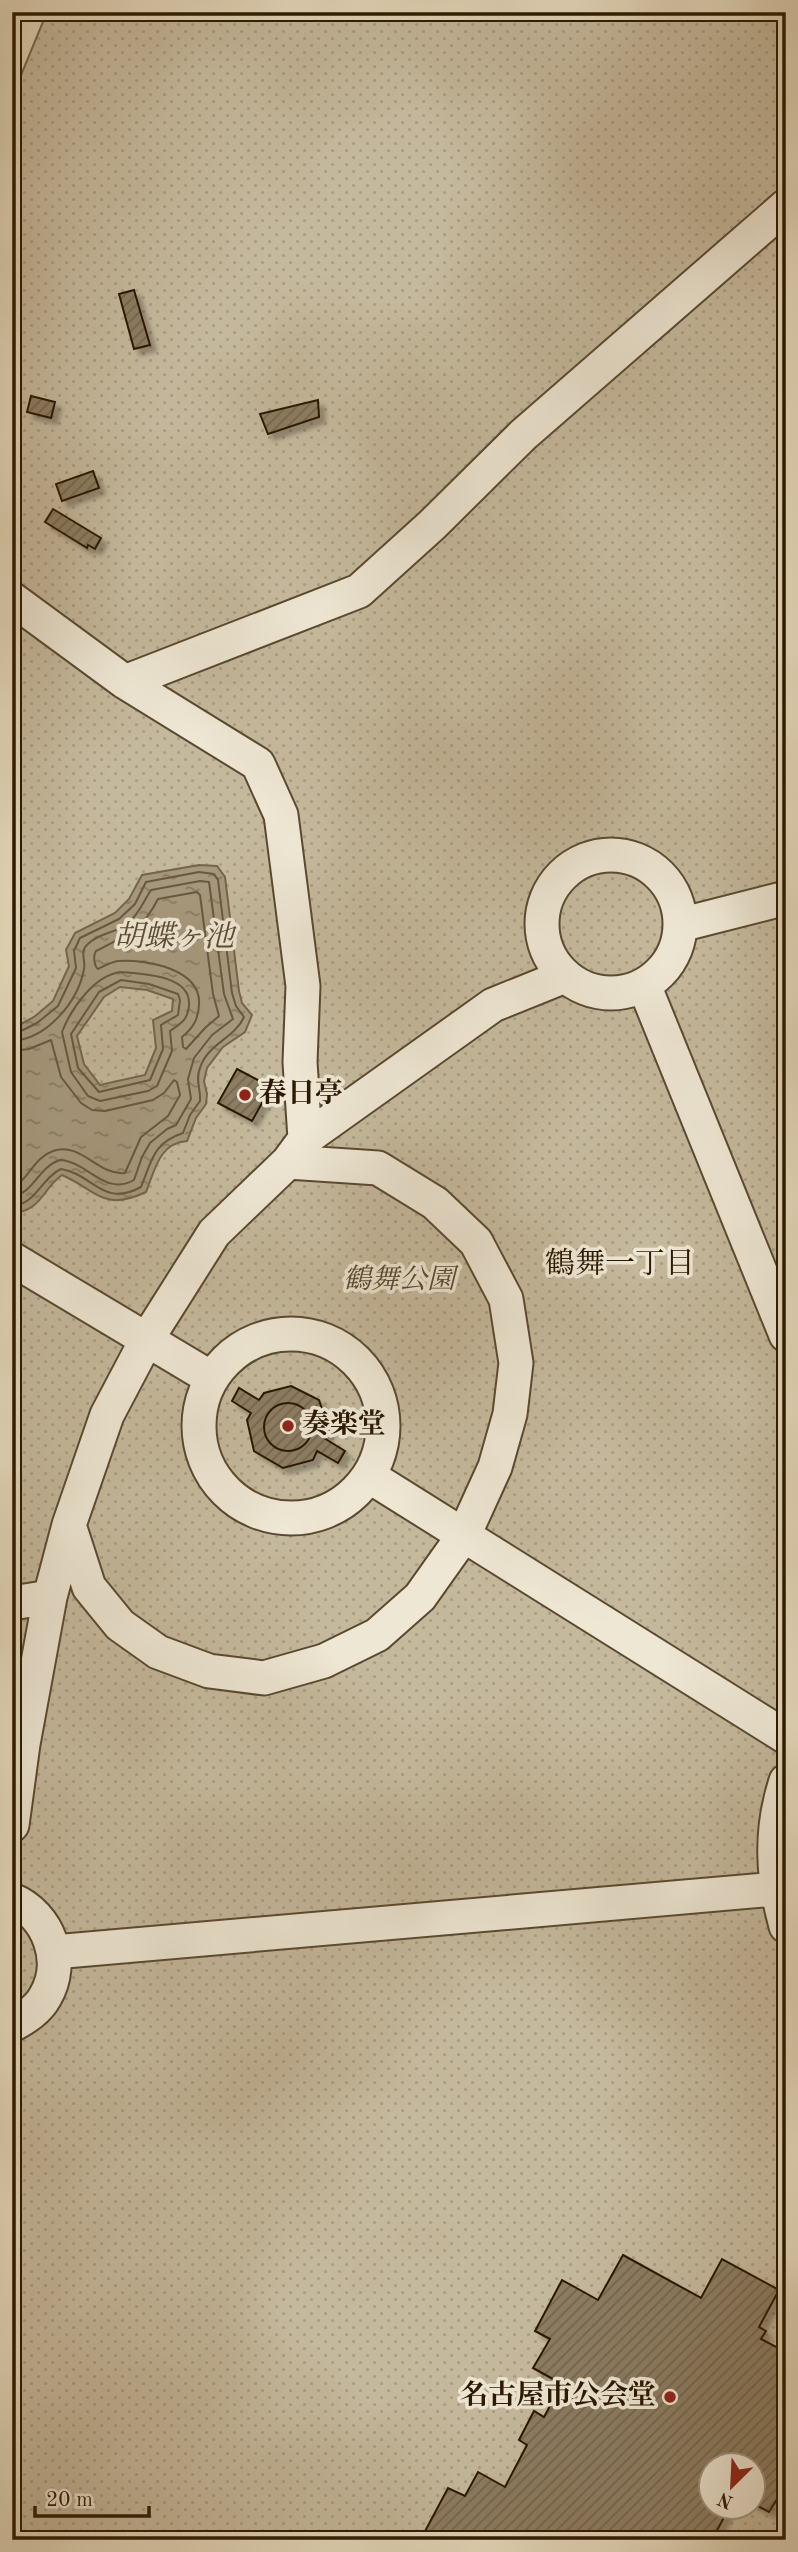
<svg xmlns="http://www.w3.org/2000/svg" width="798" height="2552" font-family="'Old Standard TT','Noto Serif JP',serif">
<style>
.park{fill:url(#park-dots);stroke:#78694f;stroke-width:2;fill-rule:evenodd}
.water{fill:url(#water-ripples);stroke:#75654b;stroke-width:2;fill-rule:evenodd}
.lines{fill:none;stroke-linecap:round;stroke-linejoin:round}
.shore{stroke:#68583f;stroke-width:2}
.building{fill:url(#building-hatch);stroke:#2b1901;stroke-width:2;filter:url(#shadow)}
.street-casing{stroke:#5a4930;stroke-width:37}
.street{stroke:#eee7d4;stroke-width:33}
.poi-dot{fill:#8f2418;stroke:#eee7d4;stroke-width:2.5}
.labels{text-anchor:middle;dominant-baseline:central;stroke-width:7;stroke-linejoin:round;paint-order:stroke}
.poi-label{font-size:28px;font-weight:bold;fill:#2b1901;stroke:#eee7d4;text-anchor:start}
.park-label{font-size:28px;font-style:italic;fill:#594930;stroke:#eee7d4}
.water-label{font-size:30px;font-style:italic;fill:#5c4c33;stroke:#eee7d4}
.neighbourhood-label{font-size:30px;fill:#2b1901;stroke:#eee7d4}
</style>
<defs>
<pattern id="park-dots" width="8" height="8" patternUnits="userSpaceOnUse" patternTransform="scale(1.75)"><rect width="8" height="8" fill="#c5b99d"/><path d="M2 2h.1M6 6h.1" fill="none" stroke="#a99e85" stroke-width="1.8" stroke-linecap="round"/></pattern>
<pattern id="water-ripples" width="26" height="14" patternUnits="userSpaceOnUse" patternTransform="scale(1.75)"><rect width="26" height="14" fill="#a6987d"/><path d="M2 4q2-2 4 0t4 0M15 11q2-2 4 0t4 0" fill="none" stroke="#877b64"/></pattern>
<pattern id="building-hatch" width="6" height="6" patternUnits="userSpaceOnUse" patternTransform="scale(1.75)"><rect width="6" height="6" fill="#8c7d63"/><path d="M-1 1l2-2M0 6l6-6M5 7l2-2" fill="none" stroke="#73664f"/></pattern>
<filter id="shadow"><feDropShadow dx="6" dy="6" stdDeviation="2" flood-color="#0004"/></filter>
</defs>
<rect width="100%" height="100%" fill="#e5dabd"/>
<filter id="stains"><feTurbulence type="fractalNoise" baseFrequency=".00286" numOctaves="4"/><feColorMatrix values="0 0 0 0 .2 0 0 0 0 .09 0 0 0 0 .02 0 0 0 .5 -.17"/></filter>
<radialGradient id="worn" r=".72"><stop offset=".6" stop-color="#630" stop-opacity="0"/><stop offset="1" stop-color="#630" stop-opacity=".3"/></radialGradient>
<path class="park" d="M47 12H786V2540H12V97ZM710 2464H752V2506H710Z"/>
<path class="water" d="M199 865 217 866 225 877 239 991 242 1003 252 1015 245 1032 223 1047 207 1068 204 1081 207 1094 206 1104 196 1118 187 1141C159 1143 155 1170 146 1192 103 1212 98 1191 62 1175 42 1189 42 1211 12 1213V1025L21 1024 34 1017 53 1001 69 966 66 950 75 933 115 913 129 899 142 875ZM120 987 147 990 173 999 172 1011 153 1020 156 1048 145 1075 100 1085 84 1064 77 1036 104 997Z"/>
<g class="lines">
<path class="shore" d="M197 892 200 895 213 994 219 1016 205 1028 186 1049 183 1047 182 1037C193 1028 198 1020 199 1005 202 969 146 959 118 961 111 962 104 966 98 969 94 966 93 955 96 951 126 935 142 931 158 899Z
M121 972C143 974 191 975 189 1005 188 1020 181 1023 170 1031L172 1051 157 1086 148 1091 100 1101 88 1096 71 1072 62 1032C71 1009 94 975 121 972Z
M121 980 149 984 178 994 180 1000 178 1015 161 1025 163 1049 150 1080 99 1092 78 1068 71 1034 99 992Z
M12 1032 23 1030 37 1023 58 1006 76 968 74 951 80 938 119 919 135 904 146 882 199 872 214 874 218 880 232 993 236 1006 244 1017C235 1038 207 1044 200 1068 195 1080 201 1089 200 1101L190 1115 183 1133C153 1143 152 1160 141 1187 103 1208 93 1174 61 1169 41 1178 37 1204 12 1206
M12 1041C47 1039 78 1002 84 969 86 960 79 951 88 944 96 935 112 933 122 927 137 918 142 904 151 890L200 881 209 882 224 994 233 1019 212 1035 194 1058 188 1079 191 1099 176 1125 167 1129 150 1143 142 1157 134 1180C105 1197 87 1161 60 1160 38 1167 35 1192 12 1197
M12 1051 29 1049 51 1040 61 1077 81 1103 92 1110 105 1111 153 1100 164 1093 174 1080 177 1082 180 1095 168 1116 141 1137 125 1173C98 1176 81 1141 53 1151 33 1158 30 1179 12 1187"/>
</g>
<path class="building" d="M134 290 150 345 134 349 119 294Z
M31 396 55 402 51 418 27 412Z
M318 400 319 417 268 434 260 414Z
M93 471 99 488 62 501 56 484Z
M53 509 101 538 95 549 88 545 87 548 45 522Z
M237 1069 271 1087 252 1121 218 1103Z
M291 1386 319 1400 329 1430 324 1438 345 1451 338 1463 317 1451 313 1460 283 1468 254 1451 247 1420 251 1413 232 1401 239 1388 259 1400 264 1393Z
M264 1427a24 24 0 1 1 48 0a24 24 0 1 1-48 0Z
M623 2255 701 2298 722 2259 779 2290 759 2327 766 2331 761 2339 786 2352V2485L769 2512 752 2503V2464H710V2506H730L712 2540H427L422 2537 448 2488 465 2496 478 2472 505 2487 527 2445 519 2440 534 2411 544 2417 562 2384 533 2368 550 2339 535 2331 562 2280 598 2300Z"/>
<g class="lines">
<g class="street-casing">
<path id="street" d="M12 599 125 682 258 764 281 815 303 986 300 1062 305 1139
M125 682 359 591 432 525 523 435 786 206
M542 924a69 69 0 1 1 138 0a69 69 0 1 1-138 0Z
M680 925 786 898
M644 985 786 1335
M12 1259 211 1378
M199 1426a92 92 0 1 1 184 0a92 92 0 1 1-184 0Z
M369 1476 786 1737
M69 1525 89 1587 120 1625 158 1652 209 1671 264 1678 324 1661 377 1635 420 1597 464 1535 495 1467 510 1414 516 1363 506 1299 476 1242 435 1203 378 1168 288 1162
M12 1603 50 1597
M786 1781C770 1830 772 1876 786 1926
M12 1825 23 1744 50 1597 69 1525 107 1415 147 1339 214 1233 288 1162 305 1139 493 1005 565 976
M12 1900C49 1915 66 1962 45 1997 38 2010 25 2018 12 2025
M54 1952 776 1889"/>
</g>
<use href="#street" class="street"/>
</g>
<g class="poi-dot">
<circle cx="245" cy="1095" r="7"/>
<circle cx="288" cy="1426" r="7"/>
<circle cx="670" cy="2397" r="7"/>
</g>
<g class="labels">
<g class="poi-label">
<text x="259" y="1095">春日亭</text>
<text x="302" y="1426">奏楽堂</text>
<text x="656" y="2397" text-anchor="end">名古屋市公会堂</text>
</g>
<g class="park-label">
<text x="399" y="1281">鶴舞公園</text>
</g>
<g class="water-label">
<text x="174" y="938">胡蝶ヶ池</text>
</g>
<g class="neighbourhood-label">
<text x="620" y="1265">鶴舞一丁目</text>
</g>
</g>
<rect width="798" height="2552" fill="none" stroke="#e5dabd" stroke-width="42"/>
<rect x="14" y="14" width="770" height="2524" fill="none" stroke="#2b1901" stroke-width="3.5"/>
<rect x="21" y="21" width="756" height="2510" fill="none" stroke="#2b1901" stroke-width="2"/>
<g transform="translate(732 2486) rotate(204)"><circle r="33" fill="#eee7d4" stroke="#a09580" stroke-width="2"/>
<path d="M0-5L12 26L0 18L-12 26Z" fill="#8f2418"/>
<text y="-10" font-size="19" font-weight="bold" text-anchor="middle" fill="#2b1901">N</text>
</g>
<path d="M35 2506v10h114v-10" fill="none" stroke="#2b1901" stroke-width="3.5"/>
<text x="46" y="2506" font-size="21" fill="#2b1901" stroke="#eee7d4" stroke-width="5" paint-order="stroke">20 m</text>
<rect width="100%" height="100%" filter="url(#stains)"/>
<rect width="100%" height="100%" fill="url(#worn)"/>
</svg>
